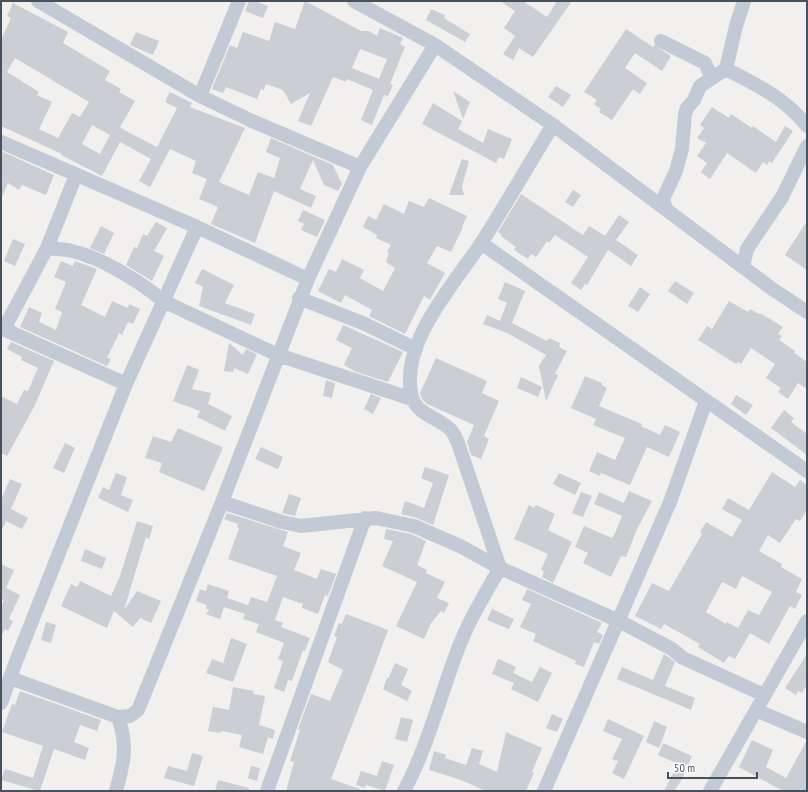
<svg xmlns="http://www.w3.org/2000/svg" width="808" height="792" font-family="'PT Sans Narrow',sans-serif">
<style>
.building{fill:#cbced4;fill-rule:evenodd}
.lines{fill:none;stroke-linecap:round;stroke-linejoin:round}
.minor{stroke:#c2cad5;stroke-width:14}
</style>
<rect width="100%" height="100%" fill="#f2efef"/>
<path class="building" d="M249 1H255L268 6 263 18 245 11Z
M305 1 361 31H369L377 36 380 28 403 38 400 44 405 47 390 84 393 85 388 96 384 95 372 125 361 120 373 90 347 79 346 82 333 77 311 126 298 121 310 93 291 104 283 90 266 84 264 90 261 89 257 99 226 87 223 93 212 89 230 45 237 48 243 32 269 41 275 22 295 29ZM360 49 387 59 379 79 352 68Z
M500 1H523L547 17 557 1H572L533 57 519 48 513 60 503 54 515 36 504 28 515 11Z
M13 3 68 32 63 43 110 71 105 80 121 89 119 92 135 101 120 127 126 131 157 147 177 108 165 102 170 92 192 103 190 107 245 128 219 182 249 195 258 172 274 178 280 158 266 152 271 138 333 165 342 184 338 191 324 185 313 160 300 189 316 196 311 208 274 191 255 243 211 224 218 207 199 199 207 179 192 173 196 161 170 149 150 187 139 181 151 159 120 142 102 176 61 155 62 154 1 126V40L11 18 7 16ZM15 58 89 102 80 117 72 113 58 138 39 129 52 102 37 95 39 92 7 72ZM92 125 110 135 100 154 82 144Z
M431 9 445 15 444 18 470 34 465 42 426 20Z
M626 29 653 47 654 45 671 56 662 71 635 53 625 68 647 83 640 94 633 89 612 120 599 112 601 109 594 104 597 100 584 92Z
M136 32 159 41 153 55 130 45Z
M556 86 571 95 563 107 548 97Z
M453 91 470 102 463 119Z
M433 103 462 121 458 129 483 143 488 129 512 139 504 159 499 157 496 163 422 124Z
M712 107 729 118 731 114 752 128 753 126 776 142 785 126 793 131 772 163 769 161 767 165 763 162 756 173 727 153 710 179 701 172 707 163 697 156 706 143 697 138 704 128 700 125Z
M1 151 54 175 46 195 22 185 19 190 8 183 1 199Z
M462 159 469 161 462 187 464 195H449Z
M573 190 581 195 573 207 565 202Z
M521 194 583 235 589 226 605 236 619 215 629 222 616 240 638 255 631 266 608 250 587 285 585 284 581 290 571 283 588 257 555 235 549 243 547 241 536 257 531 254 528 259 514 250 516 247 501 236 502 235 498 232Z
M429 198 467 216 462 227H463L451 252 437 246 427 263 445 273 430 300 424 296 405 334 369 316 372 310 345 295 341 303 318 291 329 269 336 272 342 259 364 270 360 278 383 291 395 268 386 262 389 253 387 252 391 245 376 238 377 235 363 227 368 216 376 220 384 204 404 214 409 201 424 207Z
M303 210 325 220 317 237 301 230 304 224 298 221Z
M807 221V270L785 255Z
M156 222 167 228 154 251 164 256 152 281 126 265 134 247 137 248 143 234 147 236Z
M101 226 114 233 104 254 90 248Z
M13 239 25 244 15 266 4 261Z
M61 261 73 266 75 261 97 269 81 305 105 317 112 301 128 308 129 304 140 309 133 324 128 322 122 335 119 333 107 358 111 359 107 366 20 327 29 307 42 313 39 322 56 330 62 312 55 309 66 282 54 277Z
M202 269 234 285 225 303 255 314 251 325 199 306 203 287 195 283Z
M675 281 694 293 687 304 668 291Z
M505 282 525 291 512 323 547 341 549 338 560 343 559 347 567 351 555 374 558 375 546 401 539 366 546 355 507 333 483 324 487 315 500 321 507 303 498 299Z
M640 287 650 294 638 312 628 306Z
M729 301 748 312 750 309 759 314 760 313 783 327 778 334 782 336 779 340 795 351 794 353 807 362V389L798 383 788 399 778 392 781 388 766 378 775 364 751 348 741 364 738 362 736 364 698 340 707 326 712 329Z
M343 325 403 352 388 382 356 372 344 365 352 348 336 340Z
M11 342 54 361 34 407 7 456 1 453V396L17 404 24 390 28 391 38 368 21 360 22 357 7 349Z
M229 343 243 355 246 349 257 354 248 374 234 368 233 372 224 371Z
M436 358 487 381 482 393 499 401 484 436 489 439 481 459 471 455 467 442 474 425 427 404 422 399 420 393Z
M187 365 199 370 192 389 211 393 208 404 232 416 225 431 197 417 200 411 173 401Z
M585 376 602 383V385L607 388 599 406 642 424 641 426 660 435 665 425 680 432 669 457 647 447 630 485 601 473 600 476 589 471 597 452 615 460 625 438 593 425 596 419 571 408Z
M521 377 542 387 538 397 517 388Z
M326 380 335 383 332 398 323 396Z
M371 394 381 398 373 414 364 409Z
M736 395 753 405 746 415 731 404Z
M784 410 794 418 791 422 807 434V455L771 428Z
M178 428 222 447V450L204 491 159 472 162 463 145 458 153 436 171 442Z
M65 443 75 448 64 473 53 468Z
M261 447 283 457 278 469 255 459Z
M425 467 449 475 433 525 417 518 401 514 405 501 424 508 433 483 421 478Z
M772 472 795 487 800 480 807 485V510L800 521 796 519 780 543 768 535 759 551 782 564 781 567 802 579 796 592 802 595 795 609 790 606 769 644 750 633 735 659 729 656 724 663 698 647 700 644 664 624 661 629 635 616 652 583 669 591 702 534 700 532 706 522 732 537 742 520 722 509 728 498 749 510ZM742 576 772 592 759 615 748 610 738 628 727 622 726 624 706 612 722 582 736 589Z
M116 473 127 477 121 495 133 500 128 512 98 498 103 487 109 490Z
M559 473 581 483 575 495 553 484Z
M10 479 22 484 11 509 28 518 22 529 6 521 1 532V500Z
M629 491 652 501 637 529 626 557 621 556 611 577 583 563 588 553 575 547 584 526 612 538 615 533 622 516 594 504 599 492 624 503Z
M581 492 592 496 583 517 572 513Z
M289 494 301 498 295 516 282 513Z
M529 505 534 508 536 505 555 514 548 530 572 542 553 583 542 577 544 571 541 570 548 554 514 539Z
M227 513 288 532 283 546 301 553 294 570 317 579 321 569 336 574 328 596 325 595 318 614 302 608 303 604 283 597 275 620 283 623 281 627 310 638 305 651 303 650 292 681 288 680 284 692 274 688 283 661 278 659 284 643 256 632 259 624 243 619 245 614 224 607 220 619 206 614 209 610 206 608 207 605 196 601 200 589 206 591 208 584 229 591 227 598 248 605 251 597 267 602 277 576 228 559 239 528 237 527 238 524 224 519Z
M137 521 153 526 149 539 146 537 124 610 137 591 161 601 151 623 140 618 133 627 114 611 107 628 61 606 71 584 77 587 80 581 111 596 120 576Z
M386 529 411 534 426 541 417 565 427 570 426 573 445 582 437 598 449 603 444 613 441 611 431 623 424 639 396 626 417 582 382 566 393 541 384 539Z
M85 549 106 558 102 569 81 561Z
M1 564 14 570 6 588 20 595 9 619 13 621 8 631 5 629 1 637V607L4 600 1 599Z
M527 589 602 623 597 632 603 635 599 644 594 642 584 667 575 664 576 661 533 641 536 634 520 627 531 604 522 600Z
M492 609 514 619 509 629 487 620Z
M346 614 388 630 373 671 331 779 360 789 359 791H286L294 762 290 761 300 730 298 729 311 694 330 701 343 670 328 662 337 637 334 636 339 623 342 624Z
M46 622 56 625 51 643 41 640Z
M231 638 247 644 233 682 206 673 212 659 223 663Z
M664 654 675 662 665 686 695 698 691 710 617 679 622 667 653 680Z
M807 654V685L802 693 798 691 796 695 785 688Z
M498 659 516 667 513 673 532 682 540 667 552 673 538 702 511 689 514 683 492 674Z
M395 663 408 669 401 685 412 691 407 701 383 689 387 678 388 679Z
M233 687 254 691 253 694 265 696 259 725 275 730 273 739 268 737 263 754 239 747 242 735 221 731V733L208 731 213 707 229 710Z
M20 691 101 720 97 731 80 725 74 742 89 748 85 760 54 749 40 791 1 780 5 769 33 778 43 746 2 732 12 704 15 705Z
M552 714 563 719 557 732 546 728Z
M401 717 413 720 407 742 395 739Z
M608 719 644 736 624 779 612 773 618 761 612 759 622 739 603 731Z
M654 721 667 727 659 748 646 742Z
M506 732 542 748 532 772 534 773 526 791H486L461 780 429 770 434 751 446 755 445 758 466 765 472 748 483 751 479 764 497 772Z
M752 740 773 750 766 767 786 778 807 740V791H783L739 767Z
M663 743 692 756 681 781 674 791H664L678 764 658 755Z
M192 753 203 756 194 786 164 778 168 766 187 771Z
M382 761 394 765 385 791 366 785 365 788 356 785 361 771 377 776Z
M251 766 260 768 257 781 248 778Z
M218 780 249 788V791H215Z"/>
<g class="lines">
<path class="minor" d="M38 1 200 96 252 121 360 167
M354 1 435 45 553 125 771 288 807 312
M661 41 705 63 711 76 710 79
M726 69C758 86 784 97 807 126
M200 96 239 1
M1 142 197 227 308 279
M666 209 663 199 676 171 682 149 685 114 687 108 694 100 700 86 726 69 736 26 744 1
M481 243 807 471
M47 248C55 249 64 249 72 251 100 257 141 282 163 301L278 355 412 399
M743 267 747 249 782 197 807 146
M299 298 365 324 416 349
M1 328 126 384
M4 329 47 248 76 175
M222 502 282 522 301 526 376 518 414 526 460 546 500 568 619 621 672 649 683 658 764 695
M10 678 118 717 130 716 138 710 222 502 308 279 360 167 435 45
M1 703 15 664 126 384 197 227
M756 710 807 732
M116 791C124 762 128 746 118 717
M267 791 365 518
M404 791C428 746 440 696 458 649 469 620 485 594 500 568L458 443C456 439 454 433 451 430 440 418 417 415 412 397 398 344 455 283 482 242 506 204 529 164 553 125
M544 791 670 502 706 401
M710 791 807 621"/>
</g>
<rect width="808" height="792" fill="none" stroke="#46515e" stroke-width="4"/>
<path d="M668 772v6h89v-6" fill="none" stroke="#46515e" stroke-width="2"/>
<text x="674" y="772" font-size="12" fill="#46515e" stroke="#ffffff" stroke-width="3" paint-order="stroke">50 m</text>
</svg>
